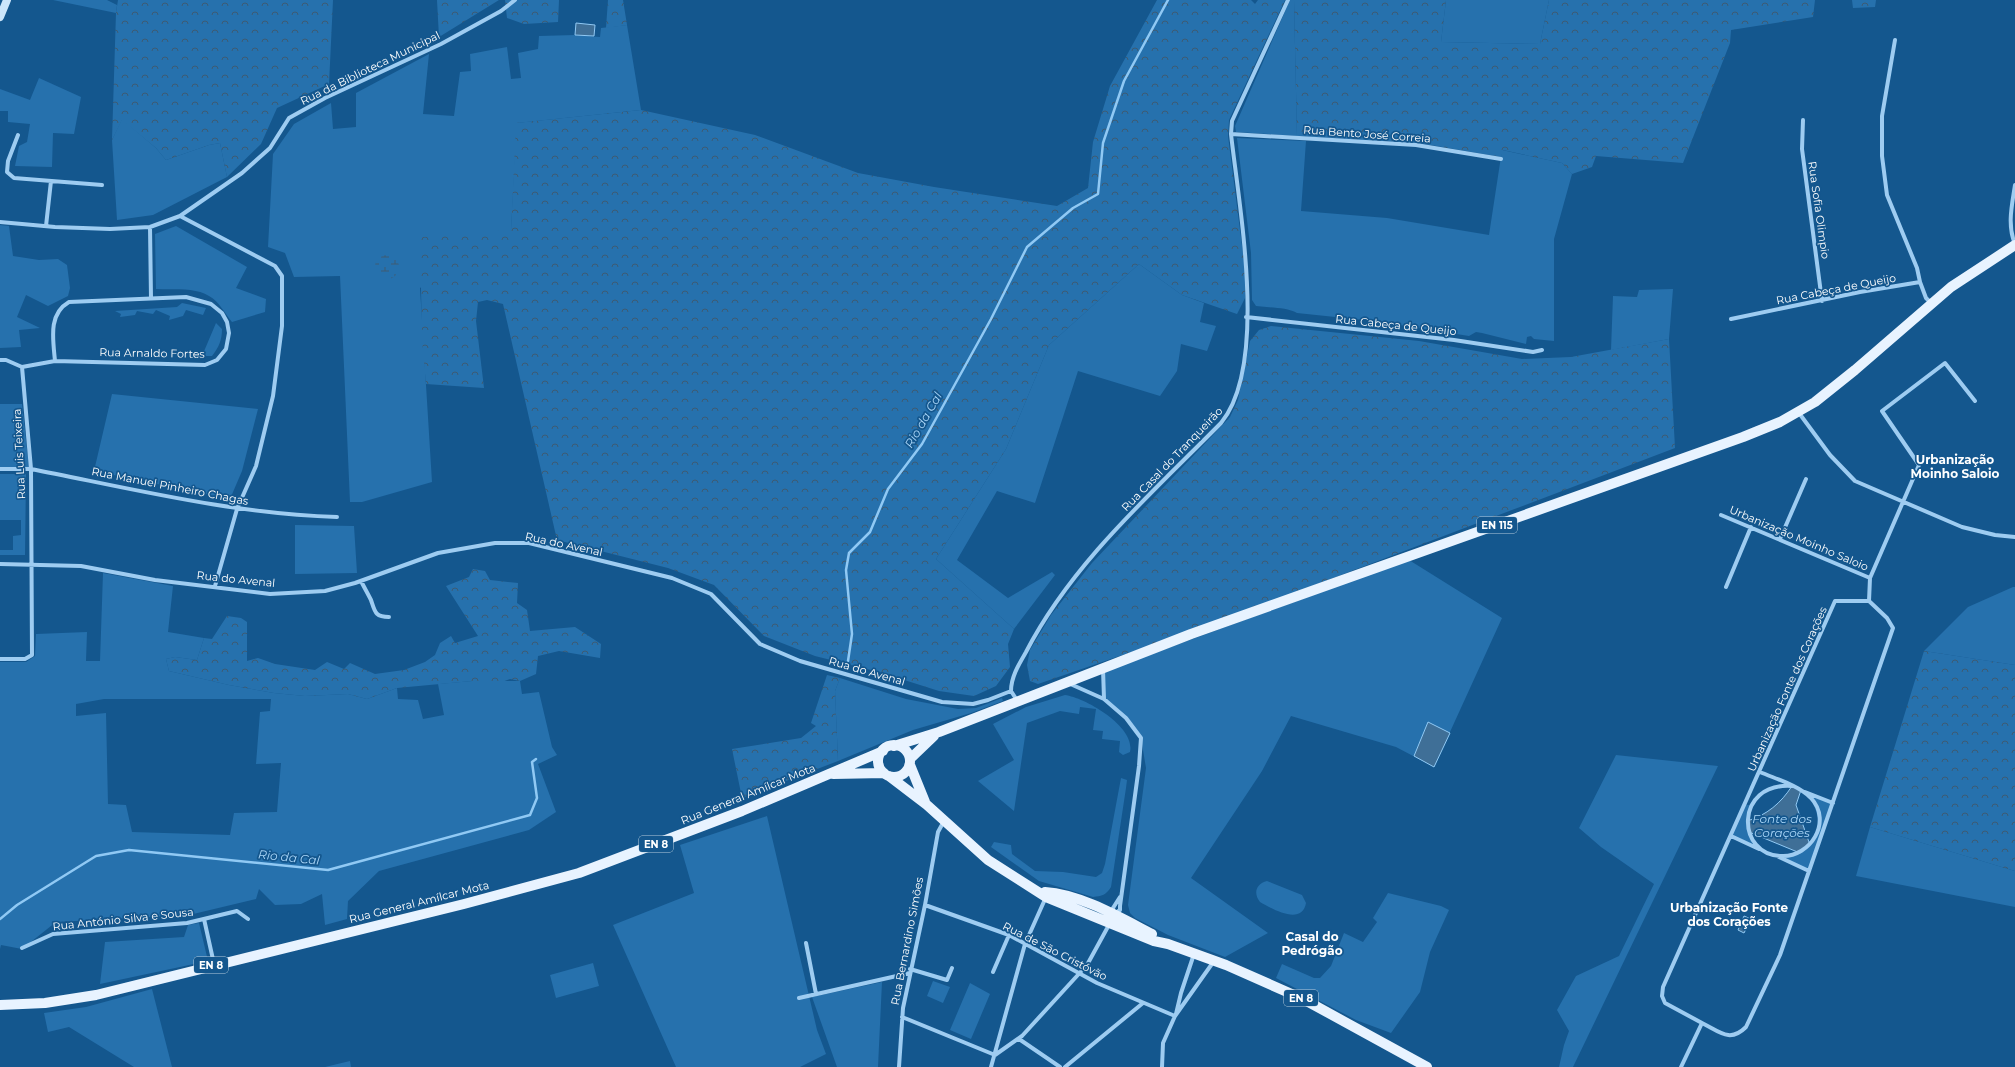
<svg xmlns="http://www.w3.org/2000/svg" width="2015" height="1067" font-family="Montserrat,sans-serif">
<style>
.grass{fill:#2671ad;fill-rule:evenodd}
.forest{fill:url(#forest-crowns)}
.wetland{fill:url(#wetland-marsh)}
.water{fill:#3f6f97;stroke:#90c9f4}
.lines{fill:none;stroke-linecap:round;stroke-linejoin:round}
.stream{stroke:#90c9f4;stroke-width:2.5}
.street{stroke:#9eccf1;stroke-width:4}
.secondary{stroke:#cce6fb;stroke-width:8}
.primary{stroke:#e8f3ff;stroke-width:10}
.labels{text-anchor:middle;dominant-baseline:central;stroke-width:3.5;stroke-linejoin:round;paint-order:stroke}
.shield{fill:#14578e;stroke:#b8cddd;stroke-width:1}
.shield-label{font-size:10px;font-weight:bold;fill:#fff}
.street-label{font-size:11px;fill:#fff;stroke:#14578e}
.water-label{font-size:12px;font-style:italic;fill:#aad6f8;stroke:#14578e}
.neighbourhood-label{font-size:12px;font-weight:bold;fill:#fff;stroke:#14578e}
</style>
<defs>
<pattern id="forest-crowns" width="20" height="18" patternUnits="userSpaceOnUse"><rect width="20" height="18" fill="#2671ad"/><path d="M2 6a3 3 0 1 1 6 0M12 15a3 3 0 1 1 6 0" fill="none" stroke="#3d5b73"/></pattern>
<pattern id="wetland-marsh" width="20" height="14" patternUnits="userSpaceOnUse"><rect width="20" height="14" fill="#2671ad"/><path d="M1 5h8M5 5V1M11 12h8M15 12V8" fill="none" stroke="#3d5b73"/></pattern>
</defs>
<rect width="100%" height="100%" fill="#14578e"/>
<path class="grass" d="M53 0H107L117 5 116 13Z
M1290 0H1294L1297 136 1236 132 1235 126Z
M1446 0H1549L1540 44 1441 42Z
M627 25 641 110 517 123 511 230 420 288 432 482 362 502H350L340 276 294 277 285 253 268 247 273 154 294 124 331 103 333 129 356 127V93L429 54 423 114 454 116 460 72 471 71 470 54 507 47 511 79 521 78 518 53 538 49 539 36 575 35 600 37 601 28Z
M39 78 81 97 74 134 53 133 52 167 15 166 19 146 27 142 30 124 8 122V111H0V89L30 100Z
M122 119 156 148 166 160 209 145 220 143 227 177 153 215 117 220 112 140Z
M1237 138 1306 141 1301 211 1387 218 1489 235 1502 150 1562 163 1572 174 1554 239V341L1534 339 1531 336 1527 337 1526 344 1482 333 1476 332 1469 336 1380 322 1372 319 1364 320 1297 313C1286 307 1270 308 1256 306L1252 300 1251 253Z
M0 225 9 226 13 256 39 260 58 259 67 265 70 288 68 296 48 306 26 295 17 317 40 328 19 330 21 347 0 348Z
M176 226 247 267 236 288 266 299 265 312 232 322C225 314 219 301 209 296 195 287 172 290 156 289L155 234Z
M1139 264 1182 295 1204 303 1200 322 1216 326 1207 351 1181 344 1177 371 1160 396 1078 371 1035 503 997 491 957 560 1008 598 1052 572 1055 575 1014 629 936 559 1006 449 1049 345Z
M1673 289 1669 339 1611 350 1613 296 1637 297 1639 290Z
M182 303 206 308 203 315 186 310 183 316 169 320 170 316 156 310 153 314 137 311 135 315 120 317 121 314 115 311 177 307Z
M216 323 222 329C222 340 219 347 212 356H202Z
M112 394 258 409 242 471 230 499 94 471Z
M0 404H22L29 467H0Z
M0 474H26L25 555H0V550H13V536L21 535V520H0Z
M295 525 354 526 357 573 295 574Z
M1409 560 1502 618 1434 767 1396 747 1291 716 1262 771 1191 878 1268 933 1225 957 1168 935 1135 918 1130 913 1128 905 1146 768 1141 738 1126 718 1104 699 1105 671Z
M103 573 173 586 168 632 204 638 197 660 175 657 166 659 169 671 229 685 274 693 305 696 348 694 367 699 397 688 398 699 418 700 423 719 444 715 438 684 472 681H520L522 694 539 692 552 747 557 755 538 764 556 812 529 830 379 871 348 901 347 919 325 925 322 894 301 904 275 905 259 889 256 899 189 915 56 922 22 949 1 945 0 949V662H26L35 656 36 634 87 632 86 661H100ZM104 699H271L270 711 260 712 256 764 281 763 277 812 234 813 230 835 132 832 126 805 108 804 106 713 76 716V704Z
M2013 587H2015V665L1924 651 1968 607Z
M840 678 906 699 958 709 976 708 1002 698 1003 701 971 713 913 730 838 761 835 691Z
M1065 695C1086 698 1136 727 1130 752L1123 755 1119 752 1120 741 1102 739 1103 731 1093 730 1096 709 1080 707 1079 714 1060 711 1027 723 1014 811 978 781 1014 760 993 724 1026 707Z
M1616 755 1718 766 1573 1067H1559L1564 1045 1569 1031 1557 1010 1576 976 1619 956 1654 884 1601 847 1579 828Z
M1121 778 1127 780 1126 788 1111 887C1106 895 1102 896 1093 897L1039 881 991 847 994 842 1011 845 1012 854 1035 871 1063 872 1096 877 1102 873 1105 864Z
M1803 791 1833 803 1809 871 1777 856C1816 857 1832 819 1803 791Z
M1745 804 1751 806 1749 829 1757 846 1731 836Z
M767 816 817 1030 826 1054 800 1067H676L613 925 694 893 680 845Z
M1870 827 2015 871V907L1856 876Z
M1267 881 1302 895 1306 903C1302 926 1272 909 1260 902 1253 893 1256 884 1267 881Z
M1388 893 1441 906 1449 910 1430 952 1420 992 1391 1033 1356 1020 1276 978 1282 964 1314 978H1320L1331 966 1344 933 1363 942 1377 922 1373 918Z
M199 923 208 961 100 984 105 942 184 937 188 925Z
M593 963 599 986 556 998 550 975Z
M933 981 950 987 943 1003 927 996Z
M882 982 878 1067H837L812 997Z
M970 983 990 994 971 1039 950 1030Z
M152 989 172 1067H134L69 1027 48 1032 44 1013 86 1007Z
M350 1061 351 1067H325Z"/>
<path class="forest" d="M118 0H333L329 84 277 108 261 144 227 177 220 143 209 145 166 160 156 148 122 120 112 140 116 13Z
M437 0H499L439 37Z
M505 0H559L558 22 524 24 507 18Z
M608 0H623L627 25 606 28Z
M1157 0H1251L1255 4 1258 0H1285L1229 120 1228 136 1246 277 1245 298 1237 314 1182 295 1139 264 1049 345 1006 449 936 559 1014 629 1008 644 1010 667 996 686 974 696 939 691 879 672 815 656 764 636 714 585 668 568 557 540 503 304 487 300 478 302 476 321 484 388 426 384 422 340 420 237 511 230 516 123 641 110 755 135 858 173 934 187 1057 206 1088 188 1093 142 1110 86Z
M1294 0H1446L1441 42 1540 44 1549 0H1815L1813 17 1731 30 1730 43 1683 163 1596 156 1592 167 1572 174 1562 163 1503 150 1501 157 1419 143 1297 136Z
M1852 0H1876L1875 7 1853 8Z
M1271 326 1419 341 1522 359 1571 357 1669 339 1675 448 1204 627 1038 684 1030 681 1027 665 1030 650 1051 615 1092 563 1230 417 1238 400 1250 341 1259 330Z
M473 569 485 571 490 580 518 583 517 603 527 610 530 631 575 627 601 644 600 658 559 651 538 656 536 674 520 681 510 679 499 683 472 681 397 688 367 699 348 694 305 696 274 693 229 685 169 671 166 659 175 657 197 660 204 638 212 639 227 616 241 618 247 622V661L258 658 275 664 315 670 327 662 344 669 350 663 375 674 404 670 425 662 435 655 440 643 451 636 455 643 478 636 446 586 469 577Z
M1924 651 2015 665V871L1870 827Z
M827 675 840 678 835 691 838 761 742 798 732 749 801 738 816 726 811 723Z"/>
<path class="wetland" d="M375 267a12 12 0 1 1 24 0a12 12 0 1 1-24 0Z"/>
<path class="water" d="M576 23 595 25 594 36 575 35Z
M1428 722 1450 733 1434 767 1414 756Z
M1792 786 1801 790 1796 805 1810 845 1800 853 1749 832 1747 821C1767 815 1781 803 1792 786Z
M1744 916 1751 919 1744 933 1738 930Z"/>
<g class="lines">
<path class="stream" d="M848 661 852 634 846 570 849 553 870 532 888 489 922 444 991 319 1027 247 1073 208 1098 194 1103 143 1124 81 1168 0
M0 919 17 905 96 856 129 850 328 870 530 815 537 798 532 762 536 759"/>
<path class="street" d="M1895 40 1882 116V156L1887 195 1917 268 1920 282
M1803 120 1802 149 1822 301
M1231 134 1416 145 1501 159
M18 135 8 161 7 172 14 178 102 185
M180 216 275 266 282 276V326L273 396 256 466 237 509 215 586
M0 222 55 227 110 229 150 227 180 216 242 173 270 148 289 118 325 98 441 44 501 11 515 0
M46 226 51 181
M150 227 151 298
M2015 244C2007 225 2012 205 2015 185
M1246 317 1454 340 1533 352 1542 350
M1731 319 1860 292 1920 282 1926 298 1931 303
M0 360H6L22 367
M22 367 55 361 205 365 217 360 226 349 229 333 227 322 222 313 211 304 186 297 69 302C48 314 53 339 55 361
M1799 413 1830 455 1855 481 1962 527 1995 535 2015 537
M0 469H31C133 489 234 514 337 517
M1721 515 1870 578
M1780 539 1806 479
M0 564 81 566 155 580 270 594 325 591 355 583 438 553 495 543H529L672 578 711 594 760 644 800 661 942 702 973 704 988 700 1011 691 1018 702
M361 581C364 587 368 594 371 600 375 612 375 617 389 617
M1726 587 1751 527
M1869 601 1870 578 1919 465 1882 411 1945 363 1975 401
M0 659H25L32 655 31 469 22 367
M1103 669 1104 699
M1068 683 1104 699 1126 718 1141 738 1139 766 1120 906V910L1114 914 1113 908 1120 897
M1011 691C1011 677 1019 664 1026 652 1072 563 1151 494 1221 423 1269 365 1239 207 1231 134L1232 121 1288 0
M1760 772C1776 779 1798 785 1811 798 1833 822 1810 857 1782 856 1736 856 1734 782 1792 786
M1805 792 1833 803
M1731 836 1759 849
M1779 857 1809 871
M925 905 1009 935 1097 983 1175 1016
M204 919 214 964
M806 943 816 994
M22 948 53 934 187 923 237 911 248 919
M910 969 947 980 952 968
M993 972 1009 935
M799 998 910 973
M1176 1014 1181 993 1194 954
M902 1017 995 1055
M1019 1039 1060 1067
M995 1055 1022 1036 1087 965 1110 923
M899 1067 903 1008 925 905 938 832 944 821
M991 1067 1025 944 1046 897
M1065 1067 1143 1003
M1162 1067 1163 1043 1175 1016 1214 961
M1681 1067 1702 1023C1720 1032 1730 1043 1746 1027L1780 955 1893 628 1887 618 1869 601H1835L1663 987 1662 996 1665 1003 1702 1023"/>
<path class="secondary" d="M0 17 7 0"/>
<path class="primary" d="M878 761a16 16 0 1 1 32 0a16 16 0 1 1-32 0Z
M894 746 939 732 1191 634 1743 437 1780 422 1815 402 1855 370 1951 287 2015 245
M910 759 934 736
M910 765 925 802
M833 774 884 773
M889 776 927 805 988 860 1046 897 1154 941 1168 944 1226 965 1303 999 1427 1067
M1045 892C1080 894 1121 918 1152 934
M0 1005 45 1003 96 995 464 904 579 873 742 811 883 751"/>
</g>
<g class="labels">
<g class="shield">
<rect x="1477" y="517" width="40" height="16" rx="3"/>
<rect x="639" y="836" width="34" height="16" rx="3"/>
<rect x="194" y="957" width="34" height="16" rx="3"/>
<rect x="1284" y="990" width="34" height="16" rx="3"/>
</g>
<g class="shield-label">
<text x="1497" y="525">EN 115</text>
<text x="656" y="844">EN 8</text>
<text x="211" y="965">EN 8</text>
<text x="1301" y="998">EN 8</text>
</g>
<g class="street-label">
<text transform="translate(370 68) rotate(-26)">Rua da Biblioteca Municipal</text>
<text transform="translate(1367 134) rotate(4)">Rua Bento José Correia</text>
<text transform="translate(1819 210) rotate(82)">Rua Sofia Olimpio</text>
<text transform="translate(1836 289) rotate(-11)">Rua Cabeça de Queijo</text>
<text transform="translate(1396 325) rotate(6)">Rua Cabeça de Queijo</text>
<text transform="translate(152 353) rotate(1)">Rua Arnaldo Fortes</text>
<text transform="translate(19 454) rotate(-93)">Rua Luis Teixeira</text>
<text transform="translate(1172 459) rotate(-46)">Rua Casal do Tranqueirão</text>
<text transform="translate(170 486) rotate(11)">Rua Manuel Pinheiro Chagas</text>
<text transform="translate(1799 538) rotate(23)">Urbanização Moinho Saloio</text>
<text transform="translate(564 544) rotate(12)">Rua do Avenal</text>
<text transform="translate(236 579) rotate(6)">Rua do Avenal</text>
<text transform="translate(867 671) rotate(16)">Rua do Avenal</text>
<text transform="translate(1787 689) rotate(-66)">Urbanização Fonte dos Corações</text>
<text transform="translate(748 794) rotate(-22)">Rua General Amílcar Mota</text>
<text transform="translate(419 902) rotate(-14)">Rua General Amílcar Mota</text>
<text transform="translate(123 919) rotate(-6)">Rua António Silva e Sousa</text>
<text transform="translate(907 941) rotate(-79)">Rua Bernardino Simões</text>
<text transform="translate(1055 951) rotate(27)">Rua de São Cristóvão</text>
</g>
<g class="water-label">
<text transform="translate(923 420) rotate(-60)">Rio da Cal</text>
<text x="1782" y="818">Fonte dos<tspan x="1782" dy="14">Corações</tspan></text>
<text transform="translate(289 857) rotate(6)">Rio da Cal</text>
</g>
<g class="neighbourhood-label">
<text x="1955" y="459">Urbanização<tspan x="1955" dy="14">Moinho Saloio</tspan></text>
<text x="1729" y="907">Urbanização Fonte<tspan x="1729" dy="14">dos Corações</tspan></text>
<text x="1312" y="936">Casal do<tspan x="1312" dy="14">Pedrógão</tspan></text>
</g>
</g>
</svg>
